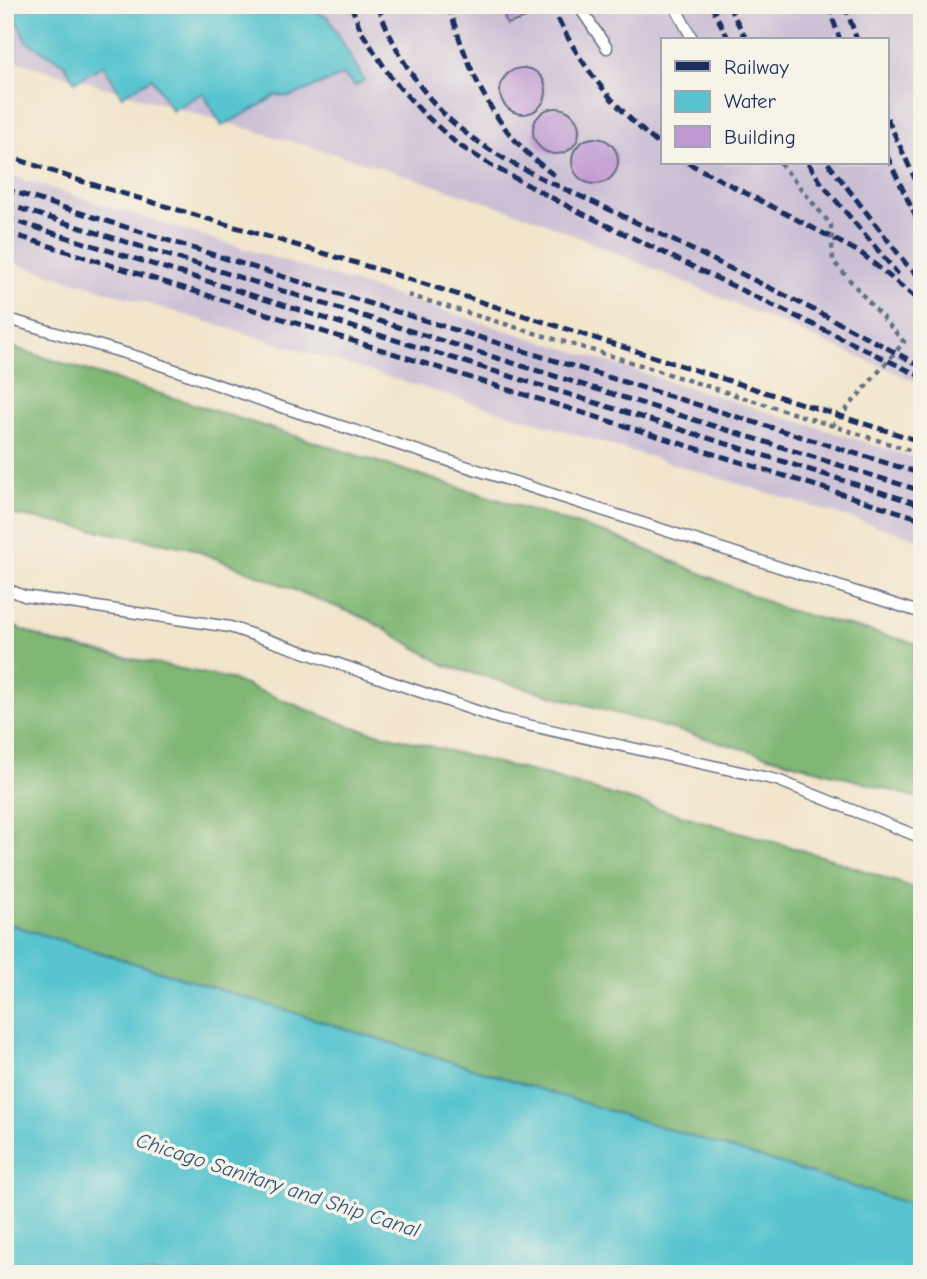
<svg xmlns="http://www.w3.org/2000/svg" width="927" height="1279" font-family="'Comic Neue',sans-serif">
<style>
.industrial{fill:#cbbfd4;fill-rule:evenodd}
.forest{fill:#80b774;stroke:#4e7369;stroke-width:2}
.water{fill:#58c4cf;stroke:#3a7a96;stroke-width:2}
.building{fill:#be98d1}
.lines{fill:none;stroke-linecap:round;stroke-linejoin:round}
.lane-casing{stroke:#666f84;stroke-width:13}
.path{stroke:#666f84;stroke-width:4.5;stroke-dasharray:5 5;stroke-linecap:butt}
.lane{stroke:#fff;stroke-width:10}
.rail{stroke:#1b2f5e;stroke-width:5;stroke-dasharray:10 5;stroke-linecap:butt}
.labels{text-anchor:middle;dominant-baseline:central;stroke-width:7;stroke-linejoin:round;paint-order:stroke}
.water-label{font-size:21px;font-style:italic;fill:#2a547a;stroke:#f7f3e8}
</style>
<rect width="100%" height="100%" fill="#f7f3e8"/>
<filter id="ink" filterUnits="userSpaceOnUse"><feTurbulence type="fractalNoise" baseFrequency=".0143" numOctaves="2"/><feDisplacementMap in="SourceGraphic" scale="14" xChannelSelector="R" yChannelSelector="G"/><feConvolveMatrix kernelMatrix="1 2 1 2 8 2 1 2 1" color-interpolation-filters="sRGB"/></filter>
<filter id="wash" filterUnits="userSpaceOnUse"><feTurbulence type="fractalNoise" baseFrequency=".00686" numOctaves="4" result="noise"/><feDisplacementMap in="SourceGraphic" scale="28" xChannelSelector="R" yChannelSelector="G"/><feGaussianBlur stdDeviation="1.57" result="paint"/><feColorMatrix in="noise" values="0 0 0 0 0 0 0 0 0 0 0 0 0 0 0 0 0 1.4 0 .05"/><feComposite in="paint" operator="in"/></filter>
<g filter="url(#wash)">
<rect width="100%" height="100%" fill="#f1e5cb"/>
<path class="industrial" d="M5 5H922V384L534 218 386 169 5 58ZM663 40H887V163H663Z
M5 174 922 460V540L5 260Z"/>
<path class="forest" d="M5 345 614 536 784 609 922 645V799L447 666 367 619 190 548 5 513Z
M5 623 56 643 230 679 349 726 541 774 825 857 922 891V1208L5 923Z"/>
<path class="water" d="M11 5H297L328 17 364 80 355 86 344 75 289 97 275 95C263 106 238 117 222 126L203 93 172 111 152 78 122 96 103 65 75 82 64 64 25 40Z
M5 923 922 1208V1274H5Z"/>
<g id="blocks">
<path class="building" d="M501 5H535L538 14 507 24Z
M500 91a23 23 0 1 1 46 0a23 23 0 1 1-46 0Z
M533 131a23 23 0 1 1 46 0a23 23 0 1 1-46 0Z
M572 161a23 23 0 1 1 46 0a23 23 0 1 1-46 0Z"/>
</g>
</g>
<g filter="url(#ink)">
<use href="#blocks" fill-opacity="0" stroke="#666f84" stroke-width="2"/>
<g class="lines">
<g class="lane-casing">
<path id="lane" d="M578 5 607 48
M674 5 693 40
M5 318 138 357 272 404 922 613
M5 588 24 596 230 627 500 719 777 780 922 838"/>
</g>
<path class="path" d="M780 163 831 225 833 261 904 342 832 426
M408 295 618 358 922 454"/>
<use href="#lane" class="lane"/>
<path class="rail" d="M351 5 361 31 392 79 421 111 457 144 494 167 571 208 922 377
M378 5C391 45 417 88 447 117 494 162 565 188 623 216 723 265 824 313 922 367
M448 5C471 76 494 134 557 177
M552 5C576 62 615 109 663 148
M711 5 729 40
M728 5 747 40
M828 5 840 40
M845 5 857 40
M887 118 922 194
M5 155 81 181 393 274 922 442
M887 156 922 230
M688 163 861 253 922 303
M808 163 822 184 898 274
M828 163 907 265 922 279
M5 189 284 277 922 474
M5 204 922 491
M5 218 922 505
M5 232 922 519"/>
</g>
</g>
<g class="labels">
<g class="water-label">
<text transform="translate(278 1185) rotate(18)">Chicago Sanitary and Ship Canal</text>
</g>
</g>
<rect width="927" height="1279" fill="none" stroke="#f7f3e8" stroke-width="28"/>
<rect x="661" y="38" width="228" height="126" fill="#f7f3e8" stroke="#9fa5b1" stroke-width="2"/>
<rect x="675" y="61" width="35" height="10" fill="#1b2f5e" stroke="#9fa5b1" stroke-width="2"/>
<text x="724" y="74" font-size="21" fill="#1b2f5e">Railway</text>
<rect x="675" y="91" width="35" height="21" fill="#58c4cf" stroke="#9fa5b1" stroke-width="2"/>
<text x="724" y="108" font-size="21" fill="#1b2f5e">Water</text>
<rect x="675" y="126" width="35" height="21" fill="#be98d1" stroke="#9fa5b1" stroke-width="2"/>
<text x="724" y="144" font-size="21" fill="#1b2f5e">Building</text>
</svg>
